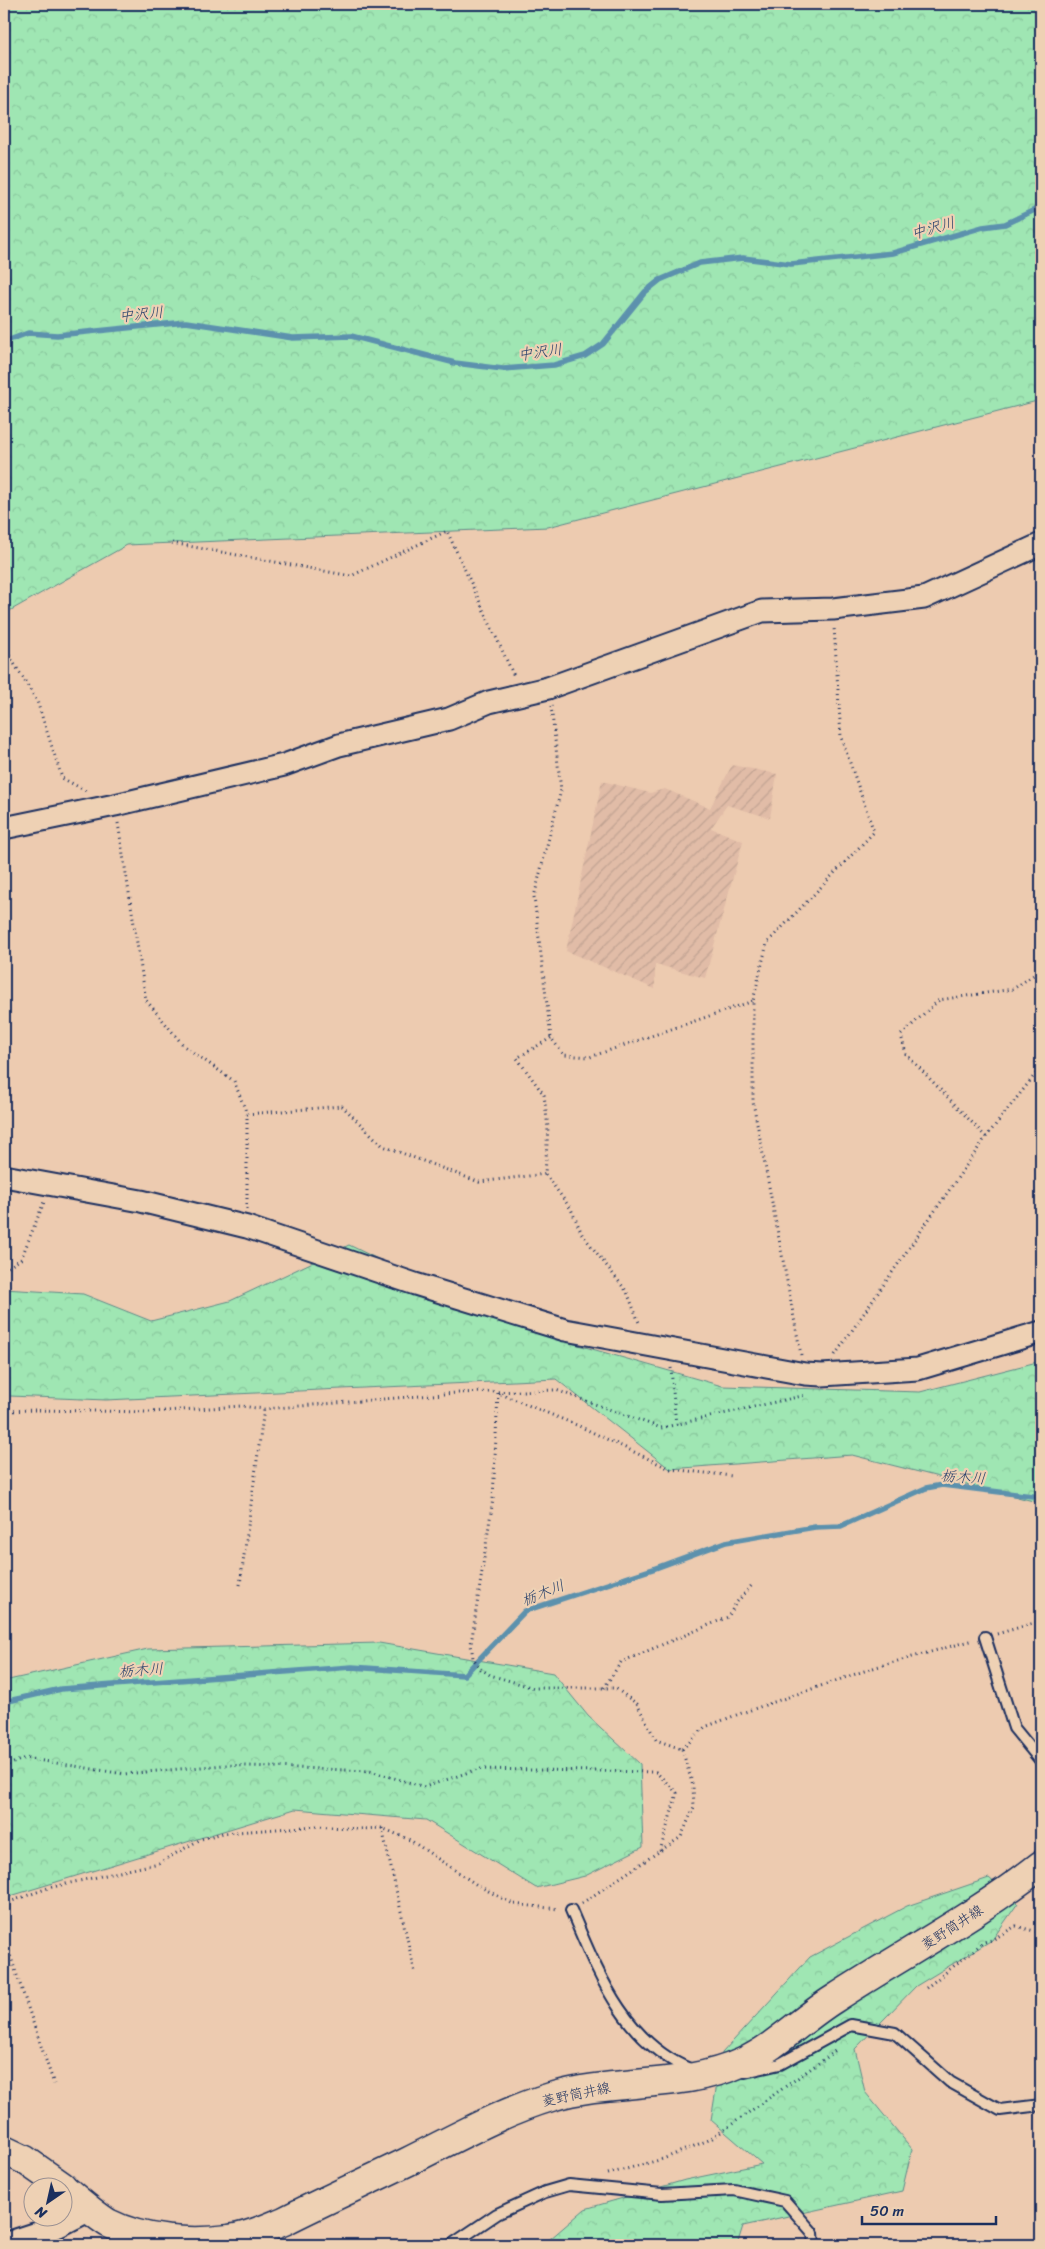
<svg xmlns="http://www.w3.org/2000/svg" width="1045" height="2249" font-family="Sriracha,'Klee One',sans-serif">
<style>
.industrial{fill:url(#industrial-furrows)}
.forest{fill:url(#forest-crowns);stroke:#5d8a88}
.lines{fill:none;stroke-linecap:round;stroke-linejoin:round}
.stream{stroke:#5b91ad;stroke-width:5.5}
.lane-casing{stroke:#1b2f5e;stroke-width:14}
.street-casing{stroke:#1b2f5e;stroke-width:25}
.secondary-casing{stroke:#1b2f5e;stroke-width:31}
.path{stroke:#1b2f5e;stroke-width:3;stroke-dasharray:1 4;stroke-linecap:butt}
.lane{stroke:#eed1b4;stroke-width:10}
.street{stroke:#eed1b4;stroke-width:21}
.secondary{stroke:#eed1b4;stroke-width:28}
.labels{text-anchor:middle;stroke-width:4.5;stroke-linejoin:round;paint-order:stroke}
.street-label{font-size:14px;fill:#1b2f5e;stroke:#eed1b4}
.water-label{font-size:15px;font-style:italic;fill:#263f6b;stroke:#eed1b4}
</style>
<defs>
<pattern id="industrial-furrows" width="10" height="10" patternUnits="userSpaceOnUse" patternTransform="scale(1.25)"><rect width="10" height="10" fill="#e1bca7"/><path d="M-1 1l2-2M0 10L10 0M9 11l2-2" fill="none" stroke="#c0a292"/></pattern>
<pattern id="forest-crowns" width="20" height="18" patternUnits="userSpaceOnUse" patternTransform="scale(1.25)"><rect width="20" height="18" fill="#9fe6b3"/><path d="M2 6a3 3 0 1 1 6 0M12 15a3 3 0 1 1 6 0" fill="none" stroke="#88c69c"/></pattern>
</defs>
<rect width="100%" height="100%" fill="#edcbb0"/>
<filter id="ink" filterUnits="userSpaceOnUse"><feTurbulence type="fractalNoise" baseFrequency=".02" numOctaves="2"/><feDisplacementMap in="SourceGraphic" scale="10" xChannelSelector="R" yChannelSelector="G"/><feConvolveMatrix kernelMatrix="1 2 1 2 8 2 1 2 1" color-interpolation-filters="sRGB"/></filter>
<g filter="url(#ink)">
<!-- industrial -->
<polygon class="industrial" points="732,765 777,774 770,818 727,805 711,828 743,841 705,978 655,964 655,989 566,951 602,781 650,793 665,789 710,808"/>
<!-- forest -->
<g class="forest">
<polygon points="4,4 1041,4 1041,400 548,527 127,545 4,614"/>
<polygon points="349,1245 522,1329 722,1386 920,1392 1041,1361 1041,1503 852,1455 670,1469 556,1379 106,1400 10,1396 4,1398 4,1289 83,1294 151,1321 230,1301"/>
<polygon points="379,1643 553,1673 588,1716 640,1764 643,1847 585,1876 536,1888 426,1820 295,1809 4,1898 4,1681 148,1649"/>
<polygon points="989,1878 1018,1903 992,1940 916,1986 855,2049 865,2092 912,2149 902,2191 743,2226 737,2245 543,2245 585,2209 685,2180 762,2164 711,2120 722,2053 810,1957 907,1906"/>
</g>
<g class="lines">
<!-- stream -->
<g class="stream">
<polyline points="4,342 28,333 57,335 186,322 293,338 351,336 455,363 503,369 554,365 585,356 603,344 645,292 660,280 700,263 743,258 791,264 893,253 983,227 1005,224 1041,207"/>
<polyline points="4,1702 61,1689 352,1667 464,1675 525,1611 653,1569 726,1542 815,1527 841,1526 926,1488 942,1485 1041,1497"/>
</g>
<!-- lane casing -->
<g class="lane-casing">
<g id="lane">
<polyline points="985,1637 1014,1728 1041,1761"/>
<path d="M571,1910C598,1973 624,2043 692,2070"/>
<polyline points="745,2072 780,2064 851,2025 895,2033 950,2082 1000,2110 1041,2105"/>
<polyline points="451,2245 497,2214 545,2192 569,2185 662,2194 734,2190 785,2201 813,2233 814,2245"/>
</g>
</g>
<!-- street casing -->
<g class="street-casing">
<g id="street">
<polyline points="4,828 115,805 284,765 339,745 449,719 489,702 548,688 762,611 833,609 924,598 1041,544"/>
<polyline points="4,1176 141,1201 247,1227 415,1284 565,1330 805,1374 822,1375 918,1369 1041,1332"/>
<polyline points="4,2244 59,2226 90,2210"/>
</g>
</g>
<!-- secondary casing -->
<g class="secondary-casing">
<g id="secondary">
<polyline points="4,2150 25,2160 62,2186"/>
<path d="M62,2187C77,2199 92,2213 108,2223C143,2241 191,2244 229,2239C248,2237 267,2228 284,2221C325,2200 366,2182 407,2162C454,2139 501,2112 551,2097C614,2078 682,2090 743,2062C777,2046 802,2019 834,1999C903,1954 976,1916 1041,1865"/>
</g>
</g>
<!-- path -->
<g class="path">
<polyline points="172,543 351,576 447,531 514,676"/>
<polyline points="4,647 37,701 62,778 88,792"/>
<polyline points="551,706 561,790 534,897 551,1038 564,1055 590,1057 753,1001"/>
<polyline points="118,823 146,1000 184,1046 234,1081 247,1114"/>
<polyline points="551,1038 517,1058 544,1095 548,1128 545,1174 571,1209 582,1234 627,1292 640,1325"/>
<polyline points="986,1137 906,1054 901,1035 939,1000 1013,989 1041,970"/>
<polyline points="247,1209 247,1114 342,1106 383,1146 479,1182 545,1174"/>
<polyline points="4,1270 21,1259 44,1202"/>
<polyline points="801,1355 753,1102 753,1001 767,943 874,832 841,737 834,627"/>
<polyline points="835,1355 986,1137 1041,1067"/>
<polyline points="671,1368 676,1425"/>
<polyline points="498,1393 493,1499 471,1644 473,1658 481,1669 490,1675 534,1688 615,1688 637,1704 656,1740 682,1749"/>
<polyline points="501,1394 579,1426 670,1469 732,1476"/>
<polyline points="4,1411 36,1410 150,1412 241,1406 264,1409 456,1393 556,1390 661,1428 806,1395"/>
<polyline points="240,1585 264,1409"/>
<polyline points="997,1634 1041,1621"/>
<polyline points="604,1688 621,1662 728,1617 736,1603 753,1584"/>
<polyline points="682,1749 705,1727 739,1714 876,1667 974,1640"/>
<polyline points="4,1767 25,1758 124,1774 224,1765 370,1771 425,1787 478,1769 656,1772 677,1793 660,1851"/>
<polyline points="382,1828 415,1973"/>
<polyline points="582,1903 681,1837 694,1807 693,1786 682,1749"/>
<polyline points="4,1904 48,1888 159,1863 201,1839 223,1833 317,1826 358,1829 382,1828 410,1840 477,1885 513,1904 558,1909"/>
<polyline points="4,1937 54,2084"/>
<polyline points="926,1988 984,1942 992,1940 1016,1926 1041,1933"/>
<polyline points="608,2174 663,2159 711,2139 833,2053 836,2049"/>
</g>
<!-- lane -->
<use href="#lane" class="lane"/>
<!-- street -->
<use href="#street" class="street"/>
<!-- secondary -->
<use href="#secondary" class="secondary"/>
</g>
</g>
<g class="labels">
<!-- street labels -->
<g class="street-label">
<text transform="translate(952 1927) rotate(-33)" y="5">菱野筒井線</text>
<text transform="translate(576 2094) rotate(-12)" y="5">菱野筒井線</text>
</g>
<!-- water labels -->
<g class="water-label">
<text transform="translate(933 228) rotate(-16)" y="5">中沢川</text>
<text transform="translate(141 314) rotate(-6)" y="5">中沢川</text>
<text transform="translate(540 352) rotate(-8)" y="5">中沢川</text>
<text transform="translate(963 1477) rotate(4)" y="5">栃木川</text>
<text transform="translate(543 1593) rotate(-22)" y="5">栃木川</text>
<text transform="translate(141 1670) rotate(-4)" y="5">栃木川</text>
</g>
</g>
<!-- margin -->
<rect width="1045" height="2249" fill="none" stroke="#eed1b4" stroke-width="20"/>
<rect x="10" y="10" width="1025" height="2229" fill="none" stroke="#1b2f5e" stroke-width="2" filter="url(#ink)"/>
<!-- north arrow -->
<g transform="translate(48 2202) rotate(214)"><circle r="24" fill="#eed1b4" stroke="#9a9092"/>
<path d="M0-4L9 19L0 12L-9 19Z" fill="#1b2f5e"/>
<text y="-8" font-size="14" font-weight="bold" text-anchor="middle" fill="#1b2f5e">N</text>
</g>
<!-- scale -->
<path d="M862 2216v8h134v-8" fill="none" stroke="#1b2f5e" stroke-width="2.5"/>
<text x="870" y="2216" font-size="15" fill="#1b2f5e" stroke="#eed1b4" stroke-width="4" paint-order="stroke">50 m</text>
</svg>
